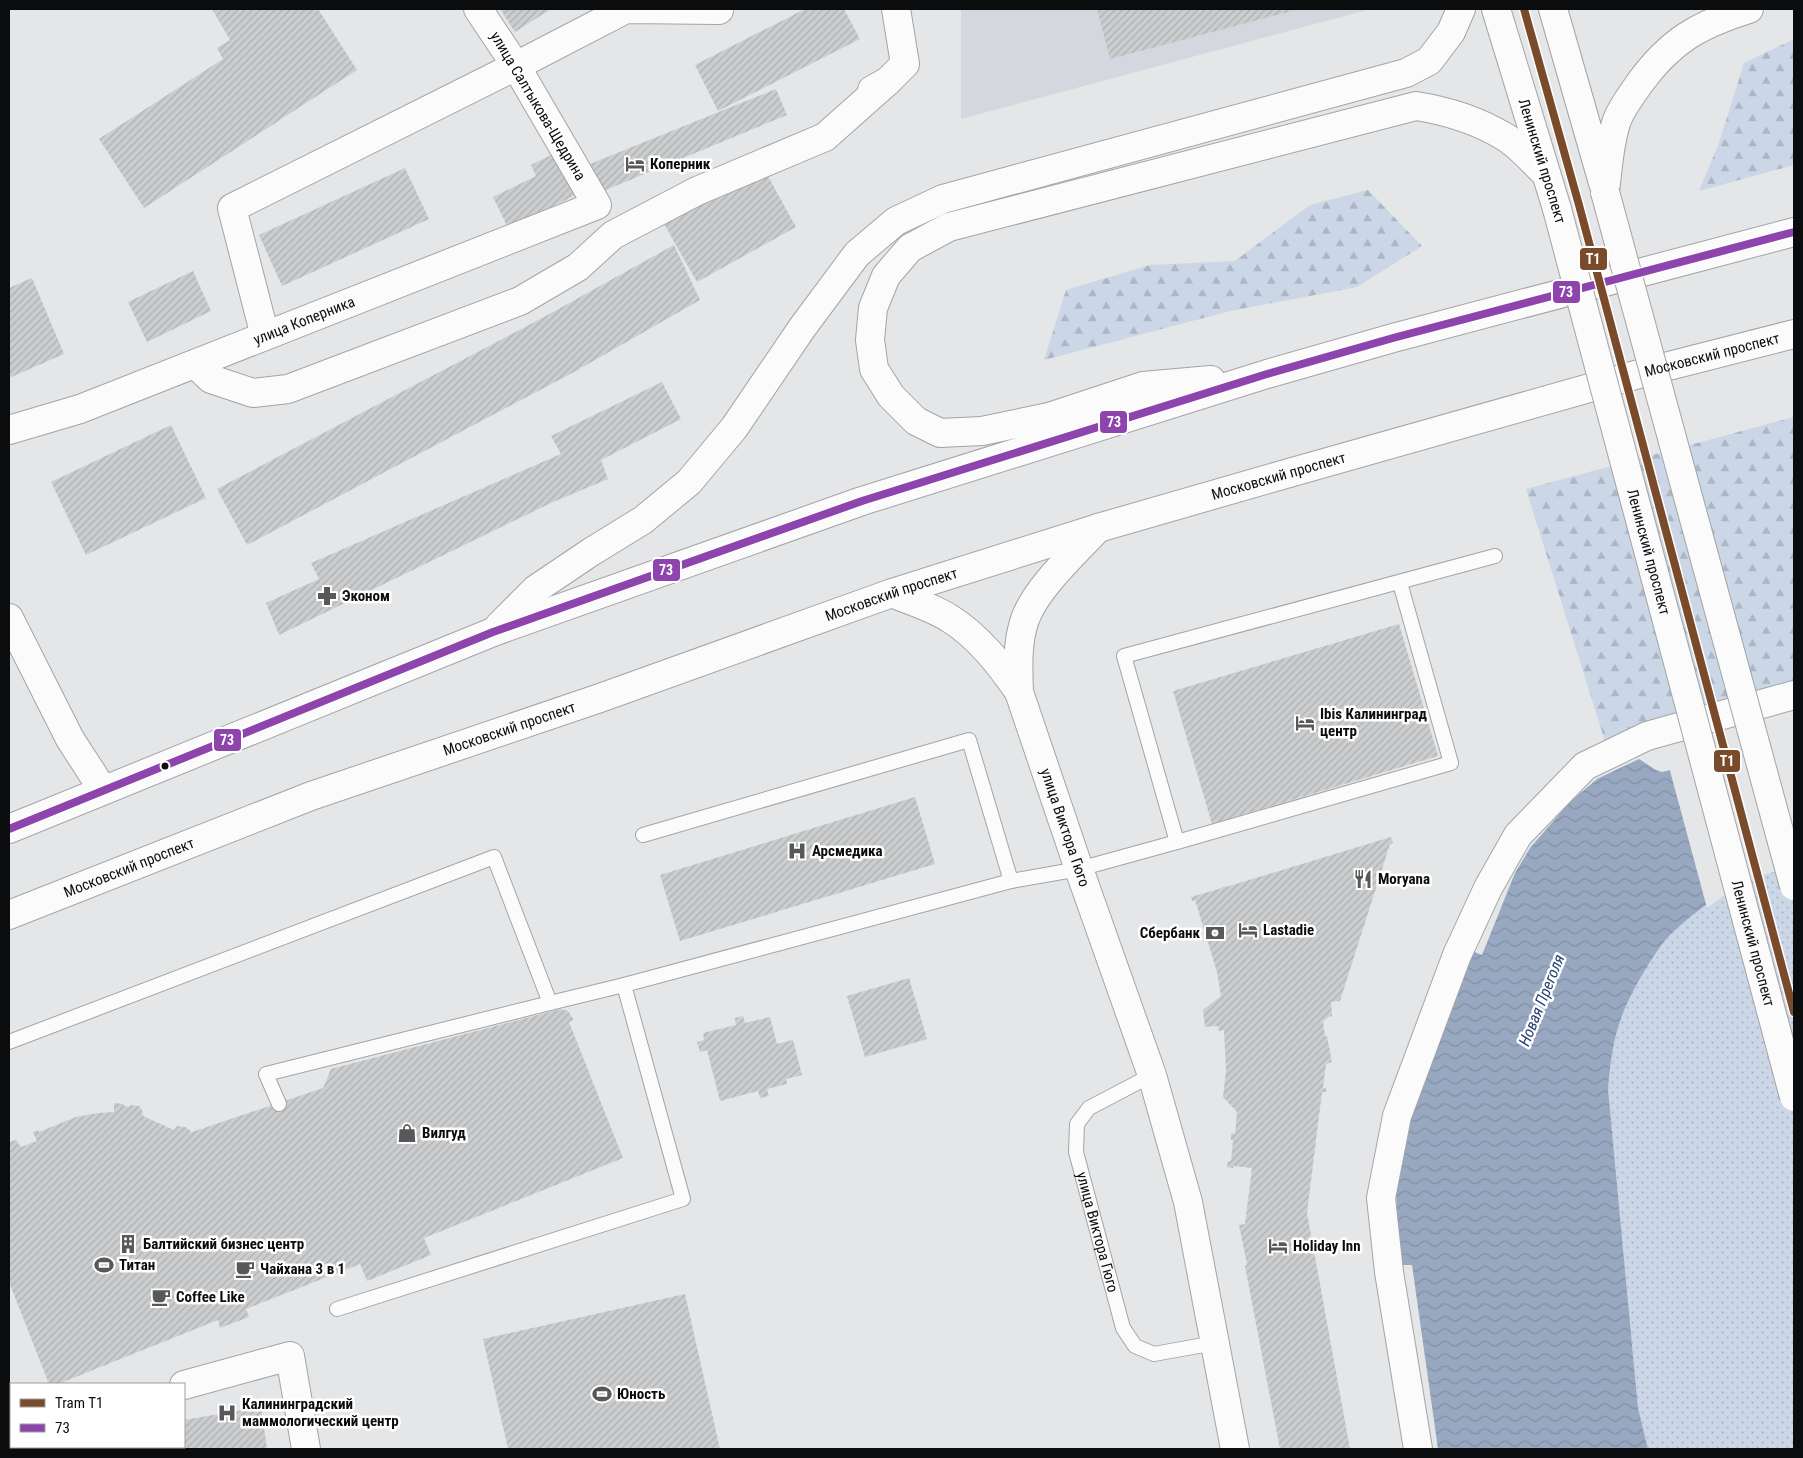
<svg xmlns="http://www.w3.org/2000/svg" width="1803" height="1458" font-family="'Roboto Condensed',sans-serif">
<style>
.built{fill:#d4d8de}
.forest{fill:url(#forest-firs)}
.park{fill:url(#park-dots)}
.water{fill:url(#water-waves)}
.pier{fill:#e4e6e8}
.building{fill:url(#building-hatch)}
.lines{fill:none;stroke-linecap:round;stroke-linejoin:round}
.lane-casing{stroke:#a3a4a5;stroke-width:16}
.street-casing{stroke:#a3a4a5;stroke-width:30}
.secondary-casing{stroke:#a3a4a5;stroke-width:30}
.primary-casing{stroke:#a3a4a5;stroke-width:30}
.lane{stroke:#fbfbfc;stroke-width:14}
.street{stroke:#fbfbfc;stroke-width:28}
.secondary{stroke:#fbfbfc;stroke-width:28}
.primary{stroke:#fbfbfc;stroke-width:28}
.primary-bridge-casing{stroke:#a3a4a5;stroke-width:30;stroke-linecap:butt}
.primary-bridge{stroke:#fbfbfc;stroke-width:28}
.bus-1-casing{stroke:#fff;stroke-width:11}
.bus-1{stroke:#8e44ad;stroke-width:8}
.tram-1-casing{stroke:#fff;stroke-width:11}
.tram-1{stroke:#7a4b2a;stroke-width:8}
.bus-dot{fill:#0b0c0d;stroke:#fff;stroke-width:2}
.labels{text-anchor:middle;stroke-width:5;stroke-linejoin:round;paint-order:stroke}
.street-label{font-size:15px;fill:#0b0c0d;stroke:#fff}
.poi-label{font-size:15px;font-weight:bold;fill:#0b0c0d;stroke:#fff;text-anchor:start}
.water-label{font-size:16px;font-style:italic;fill:#284272;stroke:#fff}
.line-badge{stroke:#fff;stroke-width:2}
.badge-label{font-size:14px;text-anchor:middle;font-weight:bold;fill:#fff}
</style>
<defs>
<pattern id="forest-firs" width="22" height="20" patternUnits="userSpaceOnUse" patternTransform="scale(1.25)"><rect width="22" height="20" fill="#cbd6e7"/><path d="M5 1l3.5 6h-7zM16 11l3.5 6h-7z" fill="#adb6c5"/></pattern>
<pattern id="park-dots" width="8" height="8" patternUnits="userSpaceOnUse" patternTransform="scale(1.25)"><rect width="8" height="8" fill="#cbd6e7"/><path d="M2 2h.1M6 6h.1" fill="none" stroke="#adb6c5" stroke-width="1.8" stroke-linecap="round"/></pattern>
<pattern id="water-waves" width="16" height="10" patternUnits="userSpaceOnUse" patternTransform="scale(1.25)"><rect width="16" height="10" fill="#99a8c1"/><path d="M0 5q4-4 8 0t8 0" fill="none" stroke="#828fa5"/></pattern>
<pattern id="building-hatch" width="6" height="6" patternUnits="userSpaceOnUse" patternTransform="scale(1.25)"><rect width="6" height="6" fill="#cccdce"/><path d="M-1 1l2-2M0 6l6-6M5 7l2-2" fill="none" stroke="#aeafb0"/></pattern>
</defs>
<rect width="100%" height="100%" fill="#e4e6e8"/>
<!-- built -->
<polygon class="built" points="961,9 1371,9 961,119"/>
<!-- forest -->
<g class="forest">
<polygon points="1794,39 1794,165 1699,191 1719,143 1744,63"/>
<polygon points="1368,190 1422,246 1357,287 1230,311 1044,360 1066,290 1150,265 1235,261 1310,205"/>
<polygon points="1794,417 1794,686 1608,751 1526,489"/>
</g>
<!-- park -->
<path class="park" d="M1794,863V1449H1648L1638,1408L1608,1089C1609,1069 1611,1051 1615,1032C1623,1003 1651,953 1672,932C1696,910 1727,887 1757,874C1769,869 1782,867 1794,863Z"/>
<!-- water -->
<path class="water" d="M1794,740L1758,874C1728,890 1698,908 1673,932C1662,942 1653,957 1645,970C1619,1013 1612,1038 1608,1089L1638,1408L1648,1449H1438L1412,1265H1401L1396,1194L1412,1112L1472,951L1482,955L1515,873L1530,848L1569,803L1597,779L1639,759L1656,770L1662,772Z"/>
<!-- pier -->
<polygon class="pier" points="1794,737 1794,866 1759,876 1725,895 1707,908 1669,767"/>
<!-- building -->
<g class="building">
<polygon points="212,9 318,9 357,70 144,208 99,139 223,59 217,48 230,40"/>
<polygon points="500,9 551,9 515,32"/>
<polygon points="805,9 844,9 860,39 718,111 695,65"/>
<polygon points="1097,9 1299,9 1110,59"/>
<polygon points="776,89 787,115 596,194 585,166"/>
<polygon points="557,152 578,194 508,228 493,197 536,176 531,165"/>
<polygon points="405,168 429,219 282,286 259,235"/>
<polygon points="764,169 796,227 697,282 664,224"/>
<polygon points="674,245 700,300 574,372 247,545 217,489 544,317"/>
<polygon points="193,271 211,311 147,342 128,302"/>
<polygon points="32,278 64,354 9,378 9,288"/>
<polygon points="662,382 681,419 601,460 608,479 553,502 279,635 266,603 319,579 311,563 561,454 551,436"/>
<polygon points="171,425 206,498 86,555 51,482"/>
<polygon points="1399,624 1438,756 1212,824 1173,691"/>
<polygon points="915,797 935,864 680,941 660,875"/>
<polygon points="1391,837 1393,843 1390,844 1340,1001 1331,1002 1332,1016 1328,1017 1323,1022 1325,1037 1327,1036 1332,1062 1326,1064 1323,1088 1326,1088 1326,1092 1322,1092 1307,1213 1350,1449 1280,1449 1245,1266 1247,1264 1239,1225 1245,1224 1252,1168 1233,1166 1233,1168 1227,1167 1228,1161 1231,1161 1233,1140 1231,1140 1231,1133 1235,1134 1237,1112 1223,1097 1226,1070 1224,1030 1219,1031 1218,1026 1205,1027 1203,1010 1221,996 1217,972 1195,900 1192,901 1191,897 1222,888 1222,887 1225,886 1226,887"/>
<polygon points="909,978 927,1039 865,1057 847,996"/>
<polygon points="561,1009 568,1011 574,1020 569,1022 623,1158 424,1238 431,1255 367,1281 360,1264 246,1309 249,1317 220,1328 218,1320 58,1384 49,1384 9,1282 9,1142 16,1140 21,1147 37,1141 33,1132 38,1130 39,1132 76,1117 98,1113 114,1112 114,1103 124,1104 124,1106 130,1107 130,1105 139,1106 142,1110 143,1116 174,1130 177,1126 185,1127 191,1131 189,1133 323,1088 331,1069"/>
<polygon points="743,1016 745,1023 770,1017 777,1044 793,1040 802,1075 786,1079 787,1084 767,1089 769,1096 760,1098 758,1091 720,1101 707,1050 700,1052 697,1042 704,1040 703,1033 736,1025 735,1018"/>
<polygon points="685,1294 720,1449 508,1449 483,1339"/>
<polygon points="261,1407 267,1449 148,1449 148,1447 184,1447 184,1420"/>
</g>
<g class="lines">
<!-- lane casing -->
<g class="lane-casing">
<g id="lane">
<polyline points="643,835 969,740 1011,881"/>
<polyline points="1177,842 1451,763 1400,583"/>
<polyline points="9,1042 494,857 550,1003 624,985"/>
<path id="s1" d="M1152,1075L1089,1108L1077,1124L1076,1152L1123,1328L1135,1346L1154,1354L1215,1343"/>
<polyline points="279,1104 266,1074 550,1003"/>
<polyline points="337,1309 683,1199 624,985 1011,881 1079,869 1177,842 1124,656 1495,556"/>
</g>
</g>
<!-- street casing -->
<g class="street-casing">
<g id="street">
<polyline points="872,90 888,81 905,64 896,9"/>
<polyline points="265,336 232,208 516,66 626,9 719,10"/>
<polyline points="195,364 211,379 253,393 288,389 520,301 578,267 613,235 697,191 825,137 888,81"/>
<path id="s2" d="M9,430L80,409L597,205L516,66L478,9"/>
<polyline points="9,618 70,739 103,790"/>
<polyline points="184,1385 290,1356 306,1449"/>
<polyline points="9,1430 11,1430"/>
<polyline points="92,1447 92,1449"/>
<polyline points="1418,1449 1389,1272 1381,1198 1397,1116 1457,955 1488,888 1518,835 1585,766 1647,736 1794,695"/>
</g>
</g>
<!-- secondary casing -->
<g class="secondary-casing">
<g id="secondary">
<path id="s3" d="M892,593C910,601 932,607 949,618C978,636 1000,664 1019,692L1079,869L1152,1075L1188,1202L1235,1449"/>
<path d="M1019,692C1018,667 1017,642 1025,619C1037,587 1075,553 1098,528"/>
</g>
</g>
<!-- primary casing -->
<g class="primary-casing">
<g id="primary">
<polyline points="1496,9 1557,209"/>
<polyline points="1553,9 1603,183"/>
<path d="M1605,192C1608,168 1609,143 1617,120C1622,107 1631,96 1639,84C1670,41 1698,25 1749,9"/>
<path d="M1211,380L1143,386L1049,417L982,431L940,433L916,421L891,396L874,369L870,340L873,308L886,276L910,248L949,227L1416,106C1448,111 1477,120 1505,137C1520,146 1533,162 1546,174"/>
<polyline points="499,626 536,589 591,552 643,520 689,482 734,428 802,328 857,254 896,221 943,199 1406,73 1429,61 1451,32 1461,9"/>
<polyline points="9,829 493,632 862,501 1267,374 1393,338 1794,232"/>
<path id="s4" d="M9,915L311,796L600,698L892,593L1098,528L1282,475L1653,370L1794,334"/>
</g>
</g>
<!-- lane -->
<use href="#lane" class="lane"/>
<!-- street -->
<use href="#street" class="street"/>
<!-- secondary -->
<use href="#secondary" class="secondary"/>
<!-- primary -->
<use href="#primary" class="primary"/>
<!-- primary-bridge casing -->
<g class="primary-bridge-casing">
<g id="primary-bridge">
<polyline points="1605,192 1794,886"/>
<path id="s5" d="M1557,209L1794,1097"/>
</g>
</g>
<!-- primary-bridge -->
<use href="#primary-bridge" class="primary-bridge"/>
<!-- bus-1 casing -->
<g class="bus-1-casing">
<polyline id="bus-1" points="9,829 493,632 862,501 1267,374 1393,338 1794,232"/>
</g>
<!-- bus-1 -->
<use href="#bus-1" class="bus-1"/>
<!-- tram-1 casing -->
<g class="tram-1-casing">
<polyline id="tram-1" points="1524,9 1579,205 1794,1012"/>
</g>
<!-- tram-1 -->
<use href="#tram-1" class="tram-1"/>
</g>
<!-- icons -->
<defs>
<g id="hotel-bare" transform="scale(1.5)"><path d="M-6-4.5h1.5V1H6V5H4.5V3h-9V5H-6ZM-4 0a1.8 1.8 0 1 1 3.6 0ZM.5 0V-2.5h3Q6-2.5 6 0Z" fill="#57585a" stroke="#fff" stroke-width="2.5" paint-order="stroke"/></g>
<g id="pharmacy-bare" transform="scale(1.5)"><path d="M-2-6h4v4h4v4h-4v4h-4v-4h-4v-4h4Z" fill="#57585a" stroke="#fff" stroke-width="2.5" paint-order="stroke"/></g>
<g id="hospital-bare" transform="scale(1.5)"><path d="M-5-5h3v3.5h4V-5h3V5h-3V1.5h-4V5h-3Z" fill="#57585a" stroke="#fff" stroke-width="2.5" paint-order="stroke"/></g>
<g id="restaurant-bare" transform="scale(1.5)"><path d="M-5-6h1v4h1v-4h1v4h1v-4h1v5L-1.5 .5V6h-2V.5L-5-1ZM5-6V6H3V1.5H1.5Q1.5-4 5-6Z" fill="#57585a" stroke="#fff" stroke-width="2.5" paint-order="stroke"/></g>
<g id="bank-bare" transform="scale(1.5)"><path d="M-6-4H6V4H-6ZM0-2.3a2.3 2.3 0 1 0 0 4.6a2.3 2.3 0 1 0 0-4.6Z" fill="#57585a" stroke="#fff" stroke-width="2.5" paint-order="stroke"/></g>
<g id="shop-bare" transform="scale(1.5)"><path d="M-5-2.5h2.3a2.7 3.5 0 0 1 5.4 0H5L5.5 6h-11ZM-1.5-2.5h3a1.5 2.3 0 0 0-3 0Z" fill="#57585a" stroke="#fff" stroke-width="2.5" paint-order="stroke"/></g>
<g id="building-bare" transform="scale(1.5)"><path d="M-4-6H4V6H1V3H-1V6H-4ZM-2.5-4.3h1.7v1.8h-1.7ZM.8-4.3h1.7v1.8H.8ZM-2.5-1h1.7V.8h-1.7ZM.8-1h1.7V.8H.8Z" fill="#57585a" stroke="#fff" stroke-width="2.5" paint-order="stroke"/></g>
<g id="stadium-bare" transform="scale(1.5)"><path d="M0-5a6.5 5 0 1 0 0 10a6.5 5 0 1 0 0-10ZM-3.5-1.8h7v3.6h-7Z" fill="#57585a" stroke="#fff" stroke-width="2.5" paint-order="stroke"/></g>
<g id="cafe-bare" transform="scale(1.5)"><path d="M-5.5-4.5H6V0H3Q3 3.5 0 3.5H-2.5Q-5.5 3.5-5.5 0ZM3-3.2v2h1.7v-2ZM-6 4.5H4V6H-6Z" fill="#57585a" stroke="#fff" stroke-width="2.5" paint-order="stroke"/></g>
</defs>
<g fill-rule="evenodd">
<use href="#hotel-bare" x="635" y="164"/>
<use href="#pharmacy-bare" x="327" y="596"/>
<use href="#hotel-bare" x="1305" y="723"/>
<use href="#hospital-bare" x="797" y="851"/>
<use href="#restaurant-bare" x="1363" y="879"/>
<use href="#hotel-bare" x="1248" y="930"/>
<use href="#bank-bare" x="1215" y="933"/>
<use href="#shop-bare" x="407" y="1133"/>
<use href="#building-bare" x="128" y="1244"/>
<use href="#hotel-bare" x="1278" y="1246"/>
<use href="#stadium-bare" x="104" y="1265"/>
<use href="#cafe-bare" x="245" y="1269"/>
<use href="#cafe-bare" x="161" y="1297"/>
<use href="#stadium-bare" x="602" y="1394"/>
<use href="#hospital-bare" x="227" y="1413"/>
</g>
<!-- markers -->
<circle class="bus-dot" cx="165" cy="766" r="4.5"/>
<g class="labels">
<!-- street labels -->
<g class="street-label">
<text transform="translate(538 106) rotate(59)" y="5">улица Салтыкова-Щедрина</text>
<text transform="translate(1542 161) rotate(73)" y="5">Ленинский проспект</text>
<text dy="5" stroke="none"><textPath href="#s2" startOffset="315">улица Коперника</textPath></text>
<text dy="5" stroke="none"><textPath href="#s4" startOffset="1794">Московский проспект</textPath></text>
<text dy="5" stroke="none"><textPath href="#s4" startOffset="1344">Московский проспект</textPath></text>
<text dy="5" stroke="none"><textPath href="#s5" startOffset="355">Ленинский проспект</textPath></text>
<text dy="5" stroke="none"><textPath href="#s4" startOffset="939">Московский проспект</textPath></text>
<text dy="5" stroke="none"><textPath href="#s4" startOffset="534">Московский проспект</textPath></text>
<text dy="5" stroke="none"><textPath href="#s3" startOffset="308">улица Виктора Гюго</textPath></text>
<text dy="5" stroke="none"><textPath href="#s4" startOffset="129">Московский проспект</textPath></text>
<text dy="5" stroke="none"><textPath href="#s5" startOffset="760">Ленинский проспект</textPath></text>
<text dy="5" stroke="none"><textPath href="#s1" startOffset="202">улица Виктора Гюго</textPath></text>
</g>
<!-- poi labels -->
<g class="poi-label">
<text x="650" y="169">Коперник</text>
<text x="342" y="601">Эконом</text>
<text x="1320" y="719">Ibis Калининград<tspan x="1320" dy="17">центр</tspan></text>
<text x="812" y="856">Арсмедика</text>
<text x="1378" y="884">Moryana</text>
<text x="1263" y="935">Lastadie</text>
<text x="1200" y="938" text-anchor="end">Сбербанк</text>
<text x="422" y="1138">Вилгуд</text>
<text x="143" y="1249">Балтийский бизнес центр</text>
<text x="1293" y="1251">Holiday Inn</text>
<text x="119" y="1270">Титан</text>
<text x="260" y="1274">Чайхана 3 в 1</text>
<text x="176" y="1302">Coffee Like</text>
<text x="617" y="1399">Юность</text>
<text x="242" y="1409">Калининградский<tspan x="242" dy="17">маммологический центр</tspan></text>
</g>
<!-- water labels -->
<g class="water-label">
<text transform="translate(1541 1000) rotate(-68)" y="6">Новая Преголя</text>
</g>
</g>
<g class="line-badge">
<rect x="1579" y="247" width="29" height="24" rx="5" fill="#7a4b2a"/>
<rect x="1552" y="280" width="29" height="24" rx="5" fill="#8e44ad"/>
<rect x="1099" y="410" width="29" height="24" rx="5" fill="#8e44ad"/>
<rect x="652" y="558" width="29" height="24" rx="5" fill="#8e44ad"/>
<rect x="213" y="728" width="29" height="24" rx="5" fill="#8e44ad"/>
<rect x="1713" y="749" width="28" height="24" rx="5" fill="#7a4b2a"/>
</g>
<g class="badge-label">
<text x="1593" y="264">T1</text>
<text x="1566" y="297">73</text>
<text x="1114" y="427">73</text>
<text x="666" y="575">73</text>
<text x="227" y="745">73</text>
<text x="1727" y="766">T1</text>
</g>
<!-- border -->
<rect width="1803" height="1458" fill="none" stroke="#0b0c0d" stroke-width="20"/>
<!-- legend -->
<rect x="10" y="1383" width="175" height="65" fill="#ffffff" stroke="#9d9e9e"/>
<rect x="20" y="1399" width="25" height="8" fill="#7a4b2a" stroke="#9d9e9e"/>
<text x="55" y="1408" font-size="15" fill="#0b0c0d">Tram T1</text>
<rect x="20" y="1424" width="25" height="8" fill="#8e44ad" stroke="#9d9e9e"/>
<text x="55" y="1433" font-size="15" fill="#0b0c0d">73</text>
</svg>
